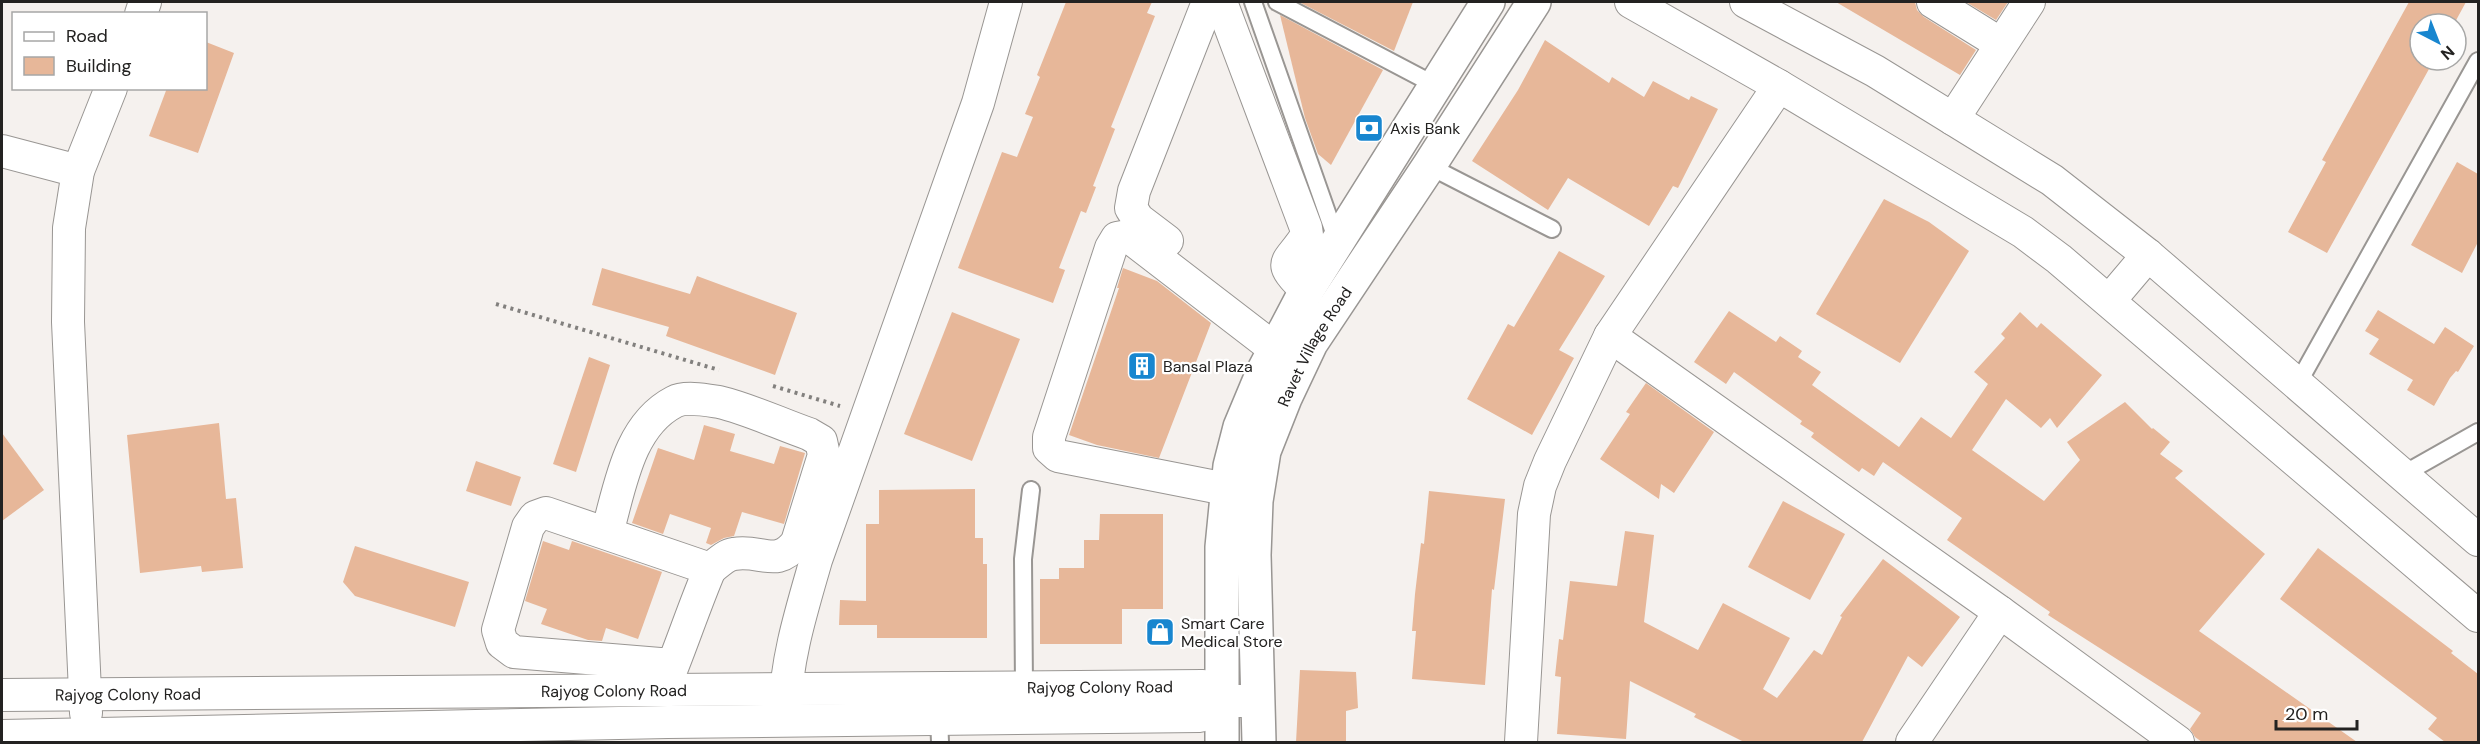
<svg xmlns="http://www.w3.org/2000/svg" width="2480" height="744" font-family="'DM Sans',sans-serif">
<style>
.building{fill:#e7b799}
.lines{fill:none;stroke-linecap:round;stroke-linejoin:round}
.lane-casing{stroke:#999693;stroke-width:20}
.street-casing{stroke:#999693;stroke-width:34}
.primary-casing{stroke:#999693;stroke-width:36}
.path{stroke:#82807e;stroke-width:4;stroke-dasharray:3 4.5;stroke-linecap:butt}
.lane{stroke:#fff;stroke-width:16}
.street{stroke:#fff;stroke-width:32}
.primary{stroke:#fff;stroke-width:33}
.labels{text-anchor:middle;stroke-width:4.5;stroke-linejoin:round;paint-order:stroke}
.poi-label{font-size:16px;fill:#232221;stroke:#fff;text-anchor:start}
.street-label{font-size:16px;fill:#232221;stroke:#fff}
</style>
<rect width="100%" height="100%" fill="#f5f1ee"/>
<!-- building -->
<g class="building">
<polygon points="1066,2 1152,2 1147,13 1155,16 1111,127 1115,129 1093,186 1096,187 1086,213 1081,211 1059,268 1065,270 1053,303 958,268 1002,152 1017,157 1033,117 1025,114 1040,77 1037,75"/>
<polygon points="1299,2 1413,2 1394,51"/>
<polygon points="1836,2 1915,2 1917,10 1924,17 1976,50 1960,75"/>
<polygon points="1966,2 2008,2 1996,20"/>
<polygon points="2409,2 2466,2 2454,24 2420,24 2420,60 2434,60 2327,253 2288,232 2326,162 2322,160"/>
<polygon points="1280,15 1383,70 1331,165 1318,154 1305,118"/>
<polygon points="1545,40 1609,83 1612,77 1644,97 1653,81 1689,100 1691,96 1718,109 1678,188 1673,186 1649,226 1568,178 1548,210 1472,161 1518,90"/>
<polygon points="206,42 234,53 198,153 149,136 167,88 206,88"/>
<polygon points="2457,162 2478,174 2478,242 2462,273 2411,245"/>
<polygon points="1884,199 1929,222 1969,251 1900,363 1816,314"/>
<polygon points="1559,251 1605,276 1559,350 1574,358 1532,435 1467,399 1508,324 1514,327"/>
<polygon points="602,268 690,294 697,276 797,313 775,375 666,336 669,327 592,305"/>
<polygon points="1123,268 1157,281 1211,323 1159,458 1097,445 1069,435 1119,288 1117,288"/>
<polygon points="2378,310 2434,344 2445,327 2474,346 2458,372 2456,371 2450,378 2434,406 2407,390 2413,380 2369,354 2379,339 2365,331"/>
<polygon points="1729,311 1776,342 1780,336 1802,351 1798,357 1821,372 1812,385 1899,447 1921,417 1951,438 1988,384 1974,372 2005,338 2001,334 2020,312 2037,328 2041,323 2102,375 2057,428 2050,418 2041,428 2006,399 1972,450 2044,501 2080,460 2067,442 2125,402 2152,429 2153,428 2170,442 2160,454 2183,471 2175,478 2265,554 2199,631 2357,742 2202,742 2195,737 2190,729 2201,713 2048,615 2050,612 1947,540 1962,518 1883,462 1874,476 1862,468 1859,472 1811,437 1814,433 1800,424 1802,421 1734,372 1726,384 1694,362"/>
<polygon points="952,312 1020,339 972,461 904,434"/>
<polygon points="589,357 610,365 576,472 553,464"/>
<polygon points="1646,383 1714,432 1674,493 1661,484 1659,499 1600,459 1630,414 1626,412"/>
<polygon points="219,423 226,499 236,498 243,568 202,572 201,566 140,573 127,435"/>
<polygon points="704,425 735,434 730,451 774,464 780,446 805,453 784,524 742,512 734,536 724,538 711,545 706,543 711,528 670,514 663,534 632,523 658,448 694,460"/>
<polygon points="2,433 44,490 2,521"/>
<polygon points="476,461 521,477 511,506 466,491"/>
<polygon points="975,489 975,538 983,538 983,564 987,564 987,638 877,638 877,625 839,625 840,600 866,601 866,524 879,524 879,490"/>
<polygon points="1429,491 1505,499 1494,590 1492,589 1485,685 1412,679 1416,631 1412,631 1415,594 1421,543 1424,544"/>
<polygon points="1783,501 1845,534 1810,600 1748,567"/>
<polygon points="1100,514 1163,514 1163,609 1122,609 1122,644 1040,644 1040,579 1059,579 1059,568 1084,568 1084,540 1099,540"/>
<polygon points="1625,531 1654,535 1644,622 1698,650 1723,603 1790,638 1763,689 1777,698 1814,650 1822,655 1842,617 1840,616 1883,559 1960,617 1922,667 1908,656 1862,742 1744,742 1694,717 1696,714 1630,681 1626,739 1557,734 1561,677 1555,676 1559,639 1563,640 1570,581 1617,586"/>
<polygon points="543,541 569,550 572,541 662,572 638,639 606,628 602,641 588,640 541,624 547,609 525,601"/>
<polygon points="355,546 469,582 455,627 355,596 343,582"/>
<polygon points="2318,548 2453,651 2451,653 2478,674 2478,742 2445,742 2428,729 2437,718 2280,599"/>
<polygon points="1300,670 1356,672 1358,708 1346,711 1346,742 1296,742"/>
</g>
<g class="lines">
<!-- lane casing -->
<g class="lane-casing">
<g id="lane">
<polyline points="1253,2 1337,241"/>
<polyline points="1277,2 1435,85"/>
<polyline points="1429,166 1552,229"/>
<polyline points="2297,385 2478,61"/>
<polyline points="2402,475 2478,432"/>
<polyline points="1024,688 1023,559 1031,490"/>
<polyline points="939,718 940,742"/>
</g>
</g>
<!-- street casing -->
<g class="street-casing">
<g id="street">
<path d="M1221,2L1306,228L1307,235C1287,267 1275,259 1307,291"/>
<polyline points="1631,2 1779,86 2023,232 2059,259 2478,616"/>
<polyline points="1746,2 1875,71 2052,180 2148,255 2478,540"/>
<polyline points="1933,2 2001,44"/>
<polyline points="141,14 145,2"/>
<polyline points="1953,119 2029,2"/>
<polyline points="2,151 78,171"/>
<polyline points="1167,241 1138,219 1131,208 1134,191 1208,2"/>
<polyline points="2109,301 2148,255"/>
<polyline points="1610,336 2000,612 2178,742"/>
<polyline points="1226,489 1058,456 1049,448 1049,437 1111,248 1117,238 1128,236 1275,349"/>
<path d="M607,533C620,488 628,426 674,402C685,396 706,400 719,402C749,409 780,424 809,434L821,441L824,455L797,542C777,569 761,549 734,554C725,555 717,564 710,569"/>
<path d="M663,690C680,650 693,609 710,569L546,513L535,517L528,527L498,630L502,643L514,652L672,665"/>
<path id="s1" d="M2,695L1203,686L1221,701"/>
<path d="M785,710C786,659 802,609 816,560L978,103L1006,2"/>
<polyline points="86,713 68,322 69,228 78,171 111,88"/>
<polyline points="2,736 668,722 1200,716 1221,701 1257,701"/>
<polyline points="1521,742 1534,514 1540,486 1550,461 1610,336 1779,86"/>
<polyline points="1912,742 2000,612"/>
</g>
</g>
<!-- primary casing -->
<g class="primary-casing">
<g id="primary">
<polyline points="1222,742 1222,547 1230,466 1240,427 1263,372 1301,300 1488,2"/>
<path id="s2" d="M1259,742L1254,555L1256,501L1264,451L1285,398L1311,343L1429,166L1534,2"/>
</g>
</g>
<!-- path -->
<g class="path">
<polyline points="496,304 719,370"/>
<polyline points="773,386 840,406"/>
</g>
<!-- lane -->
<use href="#lane" class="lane"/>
<!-- street -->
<use href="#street" class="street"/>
<!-- primary -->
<use href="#primary" class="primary"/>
</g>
<!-- icons -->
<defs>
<g id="bank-square" transform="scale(1.5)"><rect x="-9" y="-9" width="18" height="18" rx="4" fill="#1886cf" stroke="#fff"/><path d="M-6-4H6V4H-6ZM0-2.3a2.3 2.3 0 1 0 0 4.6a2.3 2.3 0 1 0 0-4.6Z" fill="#fff"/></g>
<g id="building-square" transform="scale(1.5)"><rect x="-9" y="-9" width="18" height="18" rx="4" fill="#1886cf" stroke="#fff"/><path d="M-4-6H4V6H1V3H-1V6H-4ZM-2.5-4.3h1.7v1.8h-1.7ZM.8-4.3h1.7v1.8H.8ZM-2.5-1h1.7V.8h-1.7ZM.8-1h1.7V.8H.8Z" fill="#fff"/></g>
<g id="shop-square" transform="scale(1.5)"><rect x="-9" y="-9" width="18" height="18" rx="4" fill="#1886cf" stroke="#fff"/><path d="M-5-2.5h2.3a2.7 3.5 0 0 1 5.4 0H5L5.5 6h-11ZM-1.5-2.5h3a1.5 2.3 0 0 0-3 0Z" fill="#fff"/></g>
</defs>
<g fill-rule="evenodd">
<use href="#bank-square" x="1369" y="128"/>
<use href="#building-square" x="1142" y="366"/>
<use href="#shop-square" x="1160" y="632"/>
</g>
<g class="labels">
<!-- poi labels -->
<g class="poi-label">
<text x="1390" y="134">Axis Bank</text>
<text x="1163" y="372">Bansal Plaza</text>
<text x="1181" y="629">Smart Care<tspan x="1181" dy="18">Medical Store</tspan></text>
</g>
<!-- street labels -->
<g class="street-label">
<text dy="6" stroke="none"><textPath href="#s2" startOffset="408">Ravet Village Road</textPath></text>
<text dy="6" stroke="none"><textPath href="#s1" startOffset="1098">Rajyog Colony Road</textPath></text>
<text dy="6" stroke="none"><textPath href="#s1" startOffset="612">Rajyog Colony Road</textPath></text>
<text dy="6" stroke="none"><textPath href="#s1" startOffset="126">Rajyog Colony Road</textPath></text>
</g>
</g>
<!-- border -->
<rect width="2480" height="744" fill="none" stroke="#232221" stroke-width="6"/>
<!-- legend -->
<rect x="12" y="12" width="195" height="78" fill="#ffffff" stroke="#a7a7a6" stroke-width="1.5"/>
<rect x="24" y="32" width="30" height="9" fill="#ffffff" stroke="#a7a7a6" stroke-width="1.5"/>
<text x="66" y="42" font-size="18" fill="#232221">Road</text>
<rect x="24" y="57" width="30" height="18" fill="#e7b799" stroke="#a7a7a6" stroke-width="1.5"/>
<text x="66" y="72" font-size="18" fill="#232221">Building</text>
<!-- north arrow -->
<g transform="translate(2438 42) rotate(138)"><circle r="28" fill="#ffffff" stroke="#a7a7a6" stroke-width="1.5"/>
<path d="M0-4.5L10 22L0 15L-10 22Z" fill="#1886cf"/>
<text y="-9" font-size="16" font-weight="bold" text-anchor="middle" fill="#232221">N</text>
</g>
<!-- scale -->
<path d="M2276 720v9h81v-9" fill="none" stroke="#232221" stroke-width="3"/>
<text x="2285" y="720" font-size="18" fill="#232221" stroke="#ffffff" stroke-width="4.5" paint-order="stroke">20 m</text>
</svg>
